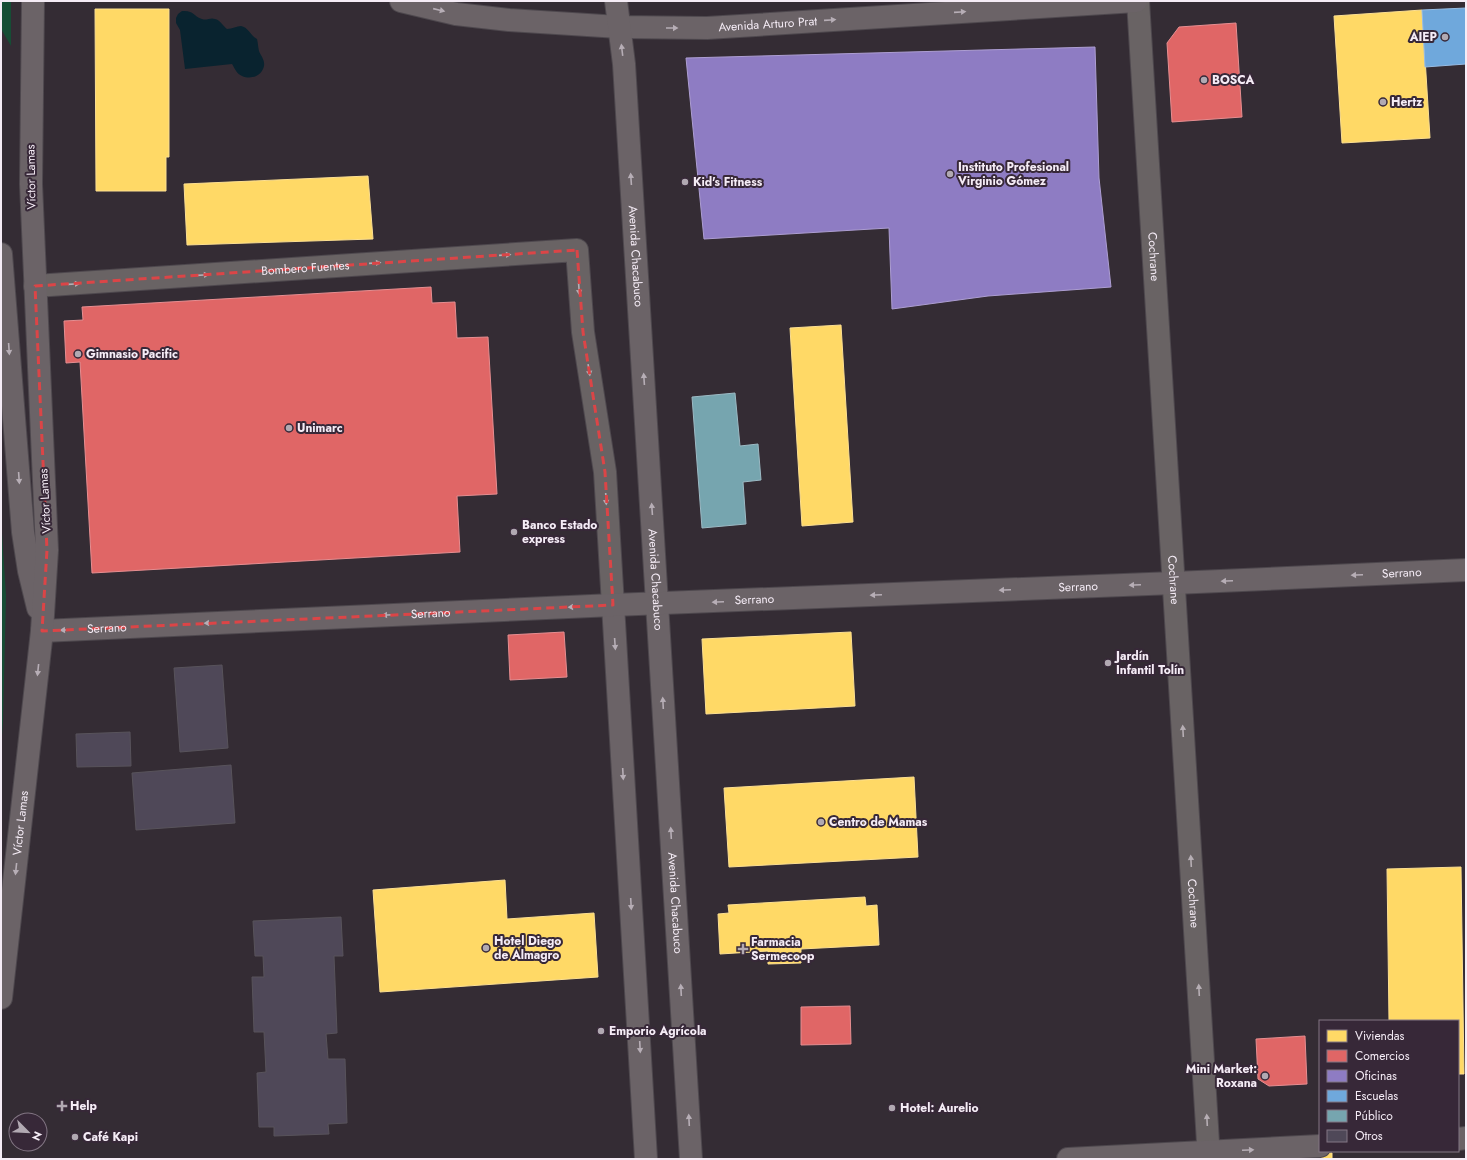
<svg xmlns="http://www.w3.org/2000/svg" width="1467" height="1160" font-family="Jost,sans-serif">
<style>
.green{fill:#164d35}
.water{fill:#09232f}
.homes{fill:#ffd966;stroke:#fcdf91}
.shops{fill:#e06666;stroke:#e68e91}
.offices{fill:#8e7cc3;stroke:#ad9ed2}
.schools{fill:#6fa8dc;stroke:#97bce4}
.public{fill:#76a5af;stroke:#9cbac4}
.building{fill:#4f4858;stroke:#58535b}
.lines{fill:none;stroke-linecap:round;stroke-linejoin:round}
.minor-casing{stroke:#4e484e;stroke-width:24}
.major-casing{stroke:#4e484e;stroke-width:24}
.minor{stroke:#696364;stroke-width:22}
.major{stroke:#6b6367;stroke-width:22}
.oneway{fill:#b7aeb6}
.oneway2{fill:#b6aeb4}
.marked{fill:none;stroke:#db4547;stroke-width:3;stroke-dasharray:8 5;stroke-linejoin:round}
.poi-dot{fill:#b1a9b2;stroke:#372838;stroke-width:1.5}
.labels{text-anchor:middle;stroke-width:4;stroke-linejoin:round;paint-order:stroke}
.street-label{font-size:12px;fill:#f5ecf6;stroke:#372838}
.poi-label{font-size:12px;font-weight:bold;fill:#f5ecf6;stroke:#372838;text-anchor:start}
</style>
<rect width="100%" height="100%" fill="#342c34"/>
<!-- green -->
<g class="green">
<polygon points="1,1 11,1 11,46 1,29"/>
<polygon points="1,517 6,596 3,721 1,750"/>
</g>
<!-- water -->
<path class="water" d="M182,11C194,10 193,16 202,19C207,21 210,17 215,19C220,20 223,26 227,29C232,29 237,26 241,26C248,27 251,36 257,39C258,43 258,47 259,51C261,56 265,60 264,66C262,76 251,80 242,76C237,74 235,69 232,64L185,69L180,30L176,23V18L178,14Z"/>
<!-- homes -->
<g class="homes">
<polygon points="95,9 169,9 169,157 166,157 166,191 96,191"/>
<polygon points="1422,10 1430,138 1342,143 1334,16"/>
<polygon points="368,176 373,239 187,245 184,184"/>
<polygon points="841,325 853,522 802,526 790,328"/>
<polygon points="851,632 855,706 706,714 702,639"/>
<polygon points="914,777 918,857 729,867 724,788"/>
<polygon points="1461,867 1464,1074 1458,1074 1458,1021 1389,1021 1387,869"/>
<polygon points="505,880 507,919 594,913 598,977 380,992 373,890"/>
<polygon points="865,897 866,906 877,905 879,945 801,949 801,963 768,964 768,951 720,954 718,914 729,913 728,905"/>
<polygon points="1332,1153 1332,1159 1283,1159 1283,1157"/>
</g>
<!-- shops -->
<g class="shops">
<polygon points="1236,23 1242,117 1172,122 1167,43 1179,27"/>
<polygon points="431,287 432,303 455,302 457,338 488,337 497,494 457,496 460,552 92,573 80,362 66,363 64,321 83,320 82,307"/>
<polygon points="564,632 567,677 510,680 508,635"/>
<polygon points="850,1006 851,1044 801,1045 801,1007"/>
<polygon points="1305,1036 1307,1084 1269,1086 1258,1079 1256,1039"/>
</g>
<!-- offices -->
<polygon class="offices" points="1095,47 1099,178 1111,287 988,296 892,309 889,228 704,239 686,58"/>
<!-- schools -->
<polygon class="schools" points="1466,8 1466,64 1425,67 1422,10"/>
<!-- public -->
<polygon class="public" points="735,393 740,446 758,444 761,480 743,482 746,524 702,528 692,397"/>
<!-- building -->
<g class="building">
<polygon points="222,665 228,748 180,752 174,668"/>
<polygon points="130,732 131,766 77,767 76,734"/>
<polygon points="231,765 235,823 136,830 132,773"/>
<polygon points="341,917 343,956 334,956 337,1033 326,1034 328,1059 345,1059 347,1123 328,1124 329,1134 274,1136 274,1127 259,1127 257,1073 266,1072 264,1032 254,1032 252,977 264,977 263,956 255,956 253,921"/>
</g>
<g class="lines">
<!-- minor casing -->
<g class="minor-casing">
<g id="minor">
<path id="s1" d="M1138,1L1209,1159"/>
<path id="s2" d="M35,286L577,250L583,332L605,472L613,605"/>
</g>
</g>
<!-- major casing -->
<g class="major-casing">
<g id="major">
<path id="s3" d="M401,1L456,14L509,20L619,27L707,28L1136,1"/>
<path id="s4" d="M616,1L624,64L691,1159"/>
<polyline points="1,254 23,532 29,571 38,608"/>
<polyline points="613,605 646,1159"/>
<path id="s5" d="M42,631L613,605L1174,583L1466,570"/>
<path id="s6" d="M1,998L42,631L47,550L31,184L33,1"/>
<polyline points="1458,1139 1466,1138"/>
<polyline points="1068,1159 1320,1146"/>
</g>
</g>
<!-- minor -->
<use href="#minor" class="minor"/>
<!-- major -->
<use href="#major" class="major"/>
</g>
<!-- one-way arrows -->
<defs><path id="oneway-solid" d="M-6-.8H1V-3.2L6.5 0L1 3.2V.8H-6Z"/></defs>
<g class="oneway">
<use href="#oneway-solid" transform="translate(439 10) rotate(13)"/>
<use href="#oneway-solid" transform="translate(960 12) rotate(-4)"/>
<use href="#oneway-solid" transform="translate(830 20) rotate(-4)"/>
<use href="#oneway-solid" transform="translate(672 28)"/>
<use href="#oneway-solid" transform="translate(622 50) rotate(-97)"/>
<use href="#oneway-solid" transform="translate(631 179) rotate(-94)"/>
<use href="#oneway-solid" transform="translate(9 349) rotate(86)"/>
<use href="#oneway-solid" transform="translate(644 379) rotate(-94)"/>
<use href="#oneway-solid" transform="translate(19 478) rotate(86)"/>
<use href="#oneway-solid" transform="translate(652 509) rotate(-94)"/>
<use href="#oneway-solid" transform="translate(1357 575) rotate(177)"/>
<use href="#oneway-solid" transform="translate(1227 581) rotate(177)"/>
<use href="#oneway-solid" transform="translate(1135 585) rotate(178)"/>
<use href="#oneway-solid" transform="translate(1005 590) rotate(178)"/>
<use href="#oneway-solid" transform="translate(876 595) rotate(178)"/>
<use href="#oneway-solid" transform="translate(718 602) rotate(178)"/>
<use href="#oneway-solid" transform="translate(574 607) rotate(177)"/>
<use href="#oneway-solid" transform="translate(388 615) rotate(177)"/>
<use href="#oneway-solid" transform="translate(210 623) rotate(177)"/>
<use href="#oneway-solid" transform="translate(66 630) rotate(177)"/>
<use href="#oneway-solid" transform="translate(615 644) rotate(86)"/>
<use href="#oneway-solid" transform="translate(38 670) rotate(96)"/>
<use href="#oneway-solid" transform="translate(663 703) rotate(-93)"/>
<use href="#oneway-solid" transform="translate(623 774) rotate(87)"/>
<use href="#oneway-solid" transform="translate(671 833) rotate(-93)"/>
<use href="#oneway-solid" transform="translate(16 869) rotate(96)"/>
<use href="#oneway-solid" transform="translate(631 904) rotate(87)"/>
<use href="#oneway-solid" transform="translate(681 990) rotate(-93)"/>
<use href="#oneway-solid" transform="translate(640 1047) rotate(87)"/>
<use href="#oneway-solid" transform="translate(689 1120) rotate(-93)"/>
<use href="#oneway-solid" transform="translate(1248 1150) rotate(-3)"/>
</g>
<g class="oneway2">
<use href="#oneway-solid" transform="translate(505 255) rotate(-4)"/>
<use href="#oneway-solid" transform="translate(375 263) rotate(-4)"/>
<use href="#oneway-solid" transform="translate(203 275) rotate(-4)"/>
<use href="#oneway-solid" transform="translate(74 284) rotate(-4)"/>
<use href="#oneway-solid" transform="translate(579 289) rotate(86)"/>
<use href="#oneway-solid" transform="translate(589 370) rotate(81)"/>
<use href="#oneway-solid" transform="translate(606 499) rotate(87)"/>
<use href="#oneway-solid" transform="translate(1183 731) rotate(-93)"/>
<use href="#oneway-solid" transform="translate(1191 861) rotate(-93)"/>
<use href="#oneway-solid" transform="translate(1199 990) rotate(-93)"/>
<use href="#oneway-solid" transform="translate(1207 1120) rotate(-93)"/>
</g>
<!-- marked area -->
<path class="marked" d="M577,250L583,332L605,472L613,605L42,631L47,550L35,286Z"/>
<!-- markers -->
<g class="poi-dot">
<circle cx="1445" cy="37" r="4"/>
<circle cx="1204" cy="80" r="4"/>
<circle cx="1383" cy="102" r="4"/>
<circle cx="950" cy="174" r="4"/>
<circle cx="685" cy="182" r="4"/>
<circle cx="78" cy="354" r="4"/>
<circle cx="289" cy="428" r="4"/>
<circle cx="514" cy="532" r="4"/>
<circle cx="1108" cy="663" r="4"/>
<circle cx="821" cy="822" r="4"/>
<circle cx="486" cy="948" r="4"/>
<path d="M741 943h4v4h4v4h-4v4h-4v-4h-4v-4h4z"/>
<circle cx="601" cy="1031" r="4"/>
<circle cx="1265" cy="1076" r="4"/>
<path d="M60 1100h4v4h4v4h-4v4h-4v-4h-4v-4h4z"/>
<circle cx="892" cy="1108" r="4"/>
<circle cx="75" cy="1137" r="4"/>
</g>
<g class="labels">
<!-- street labels -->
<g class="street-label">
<text dy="4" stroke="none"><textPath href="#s3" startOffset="369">Avenida Arturo Prat</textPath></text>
<text transform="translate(31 177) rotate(-91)" y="4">Víctor Lamas</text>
<text dy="4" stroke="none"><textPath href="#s4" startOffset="256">Avenida Chacabuco</textPath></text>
<text dy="4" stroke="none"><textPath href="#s1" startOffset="256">Cochrane</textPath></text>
<text dy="4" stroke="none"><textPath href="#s2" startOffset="271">Bombero Fuentes</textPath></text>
<text transform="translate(45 501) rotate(-93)" y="4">Víctor Lamas</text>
<text dy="4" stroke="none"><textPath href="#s5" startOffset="1361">Serrano</textPath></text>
<text dy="4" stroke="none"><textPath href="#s4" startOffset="580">Avenida Chacabuco</textPath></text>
<text dy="4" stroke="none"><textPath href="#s1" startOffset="580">Cochrane</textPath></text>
<text dy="4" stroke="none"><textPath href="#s5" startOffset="1037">Serrano</textPath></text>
<text dy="4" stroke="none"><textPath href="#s5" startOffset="713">Serrano</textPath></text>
<text dy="4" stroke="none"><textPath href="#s5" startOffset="389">Serrano</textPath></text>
<text dy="4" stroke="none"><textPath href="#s5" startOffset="65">Serrano</textPath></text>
<text dy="4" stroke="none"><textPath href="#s6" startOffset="176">Víctor Lamas</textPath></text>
<text dy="4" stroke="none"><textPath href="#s4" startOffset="904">Avenida Chacabuco</textPath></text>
<text dy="4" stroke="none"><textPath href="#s1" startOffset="904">Cochrane</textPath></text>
</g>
<!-- poi labels -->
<g class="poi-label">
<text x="1437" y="41" text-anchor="end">AIEP</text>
<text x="1212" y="84">BOSCA</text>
<text x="1391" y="106">Hertz</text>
<text x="958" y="171">Instituto Profesional<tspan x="958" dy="14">Virginio Gómez</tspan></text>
<text x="693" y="186">Kid's Fitness</text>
<text x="86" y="358">Gimnasio Pacific</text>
<text x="297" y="432">Unimarc</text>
<text x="522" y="529">Banco Estado<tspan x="522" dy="14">express</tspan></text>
<text x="1116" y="660">Jardín<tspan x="1116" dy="14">Infantil Tolín</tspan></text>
<text x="829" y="826">Centro de Mamas</text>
<text x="494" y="945">Hotel Diego<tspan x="494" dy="14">de Almagro</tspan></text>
<text x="751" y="946">Farmacia<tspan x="751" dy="14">Sermecoop</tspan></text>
<text x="609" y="1035">Emporio Agrícola</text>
<text x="1257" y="1073" text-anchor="end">Mini Market:<tspan x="1257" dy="14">Roxana</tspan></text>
<text x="70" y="1110">Help</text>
<text x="900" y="1112">Hotel: Aurelio</text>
<text x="83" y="1141">Café Kapi</text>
</g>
</g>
<!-- border -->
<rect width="1467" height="1160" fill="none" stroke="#f5ecf6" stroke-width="4"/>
<!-- legend -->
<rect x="1319" y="1020" width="140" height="132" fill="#372838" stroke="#837684"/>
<rect x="1327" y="1030" width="20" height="12" fill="#ffd966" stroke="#837684"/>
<text x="1355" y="1040" font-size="12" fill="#f5ecf6">Viviendas</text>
<rect x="1327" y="1050" width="20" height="12" fill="#e06666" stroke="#837684"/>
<text x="1355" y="1060" font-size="12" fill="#f5ecf6">Comercios</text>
<rect x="1327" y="1070" width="20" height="12" fill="#8e7cc3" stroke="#837684"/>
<text x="1355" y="1080" font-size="12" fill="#f5ecf6">Oficinas</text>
<rect x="1327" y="1090" width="20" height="12" fill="#6fa8dc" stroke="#837684"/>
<text x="1355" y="1100" font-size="12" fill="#f5ecf6">Escuelas</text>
<rect x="1327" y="1110" width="20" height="12" fill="#76a5af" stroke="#837684"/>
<text x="1355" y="1120" font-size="12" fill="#f5ecf6">Público</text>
<rect x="1327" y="1130" width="20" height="12" fill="#4f4858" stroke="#837684"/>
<text x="1355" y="1140" font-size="12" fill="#f5ecf6">Otros</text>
<!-- north arrow -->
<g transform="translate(28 1132) rotate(114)"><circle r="19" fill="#372838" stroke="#837684"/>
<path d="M0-3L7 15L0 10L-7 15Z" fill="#b1a9b2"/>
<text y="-6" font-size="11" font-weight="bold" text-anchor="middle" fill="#f5ecf6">N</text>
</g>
</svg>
